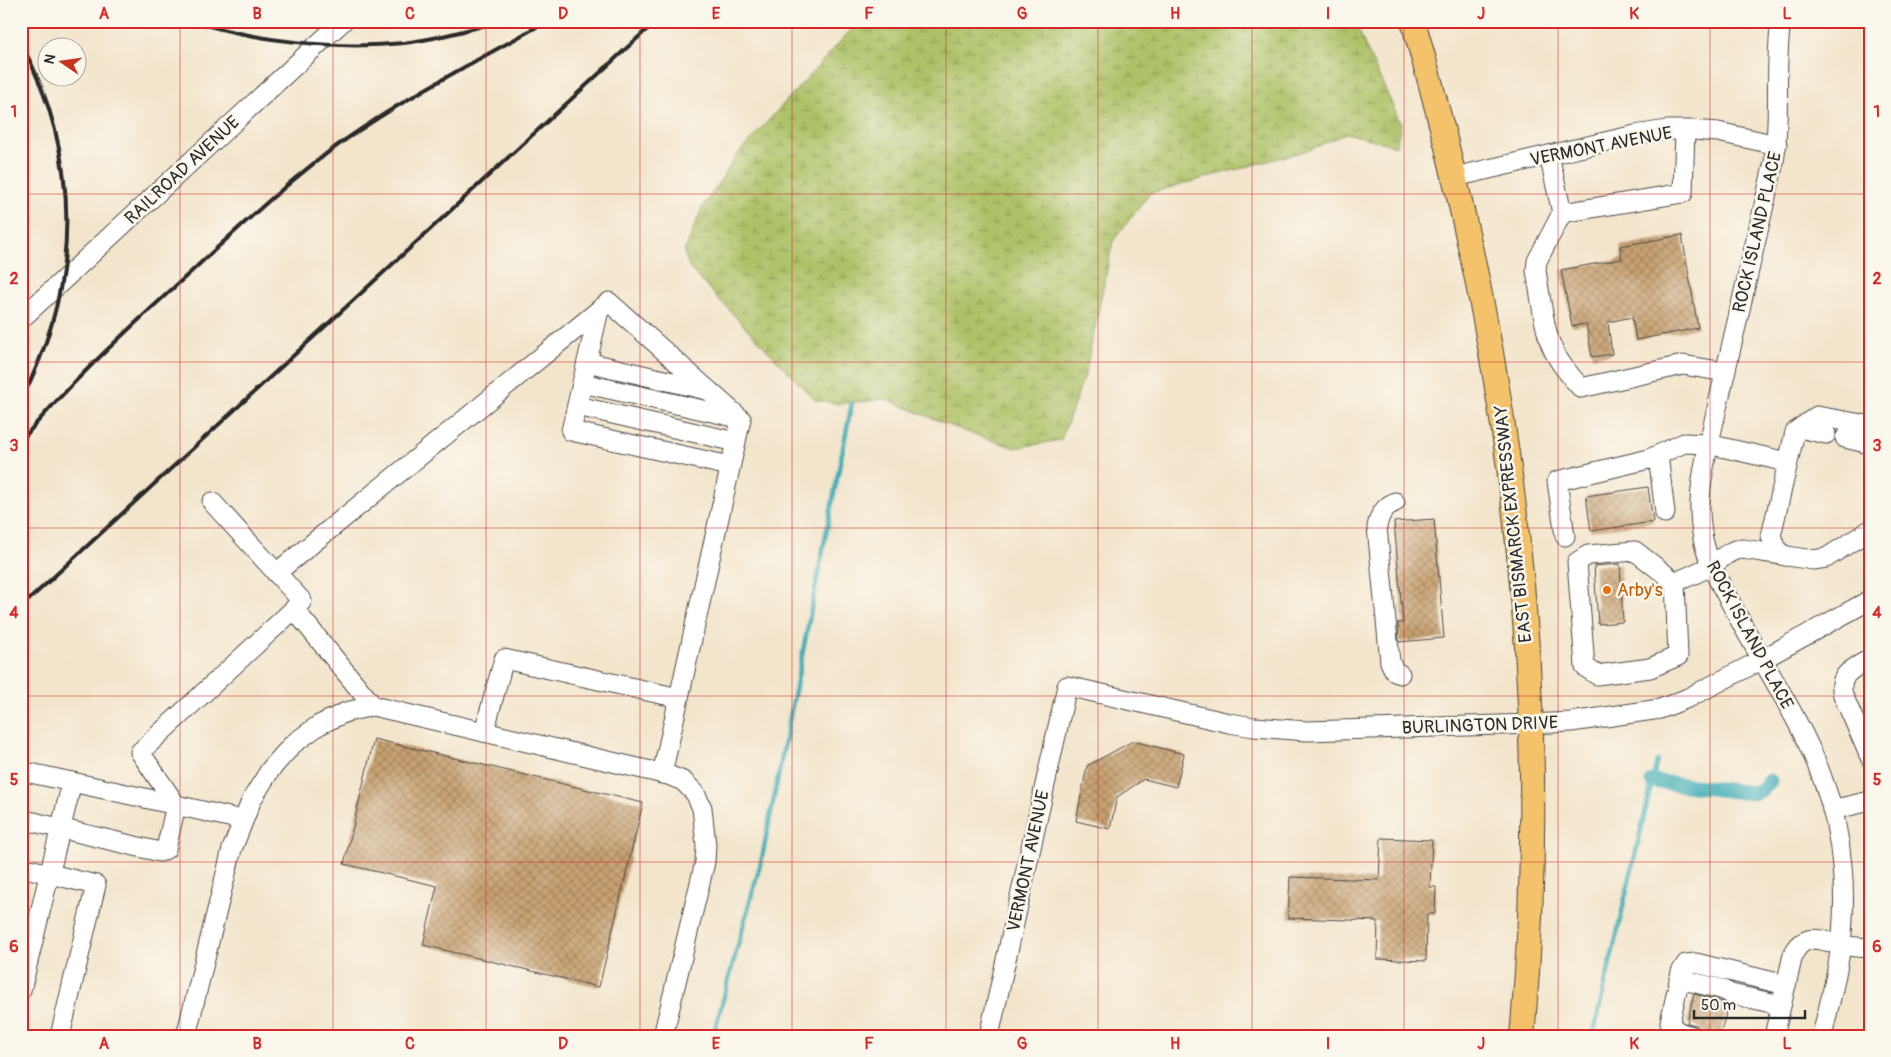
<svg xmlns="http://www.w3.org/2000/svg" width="1891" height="1057" font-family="Pangolin,sans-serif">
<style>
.wetland{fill:url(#wetland-marsh);stroke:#6c7649}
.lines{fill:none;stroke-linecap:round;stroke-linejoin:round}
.stream{stroke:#3aabb6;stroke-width:4.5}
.canal{stroke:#3aabb6;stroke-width:15}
.building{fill:url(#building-cross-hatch)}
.minor-casing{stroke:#494743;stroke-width:21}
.major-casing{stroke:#494743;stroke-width:26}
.minor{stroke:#fff;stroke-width:19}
.major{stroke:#f3c26a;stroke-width:24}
.rail{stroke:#2b2b2b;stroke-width:4}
.grid{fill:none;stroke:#d62828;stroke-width:1;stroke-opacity:0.55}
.food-dot{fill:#e8710a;stroke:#fbf7ec;stroke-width:2}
.labels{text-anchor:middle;stroke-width:5;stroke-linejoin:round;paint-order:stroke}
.street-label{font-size:18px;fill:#2b2b2b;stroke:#fbf7ec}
.food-label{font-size:18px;fill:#c56008;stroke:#fbf7ec;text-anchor:start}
.neatline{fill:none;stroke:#d62828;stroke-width:2}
.grid-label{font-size:16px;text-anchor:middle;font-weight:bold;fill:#d62828}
</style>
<defs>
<pattern id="wetland-marsh" width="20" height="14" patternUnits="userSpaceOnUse" patternTransform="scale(1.25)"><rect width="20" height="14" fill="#adc267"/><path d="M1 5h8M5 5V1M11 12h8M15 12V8" fill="none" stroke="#8d9e55"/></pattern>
<pattern id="building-cross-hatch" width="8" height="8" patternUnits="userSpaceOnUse" patternTransform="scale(1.25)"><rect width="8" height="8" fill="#c9a272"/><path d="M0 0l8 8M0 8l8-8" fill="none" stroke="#a3845e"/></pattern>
</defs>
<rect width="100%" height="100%" fill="#fbf7ec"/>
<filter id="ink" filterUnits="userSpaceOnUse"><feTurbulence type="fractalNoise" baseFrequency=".02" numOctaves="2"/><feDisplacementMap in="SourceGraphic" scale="10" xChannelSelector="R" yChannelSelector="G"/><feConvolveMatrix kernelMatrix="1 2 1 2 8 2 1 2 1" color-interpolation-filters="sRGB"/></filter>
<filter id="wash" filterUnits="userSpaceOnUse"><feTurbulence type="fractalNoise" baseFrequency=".0096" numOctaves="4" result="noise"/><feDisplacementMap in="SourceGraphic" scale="20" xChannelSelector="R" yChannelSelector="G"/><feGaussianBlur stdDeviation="1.12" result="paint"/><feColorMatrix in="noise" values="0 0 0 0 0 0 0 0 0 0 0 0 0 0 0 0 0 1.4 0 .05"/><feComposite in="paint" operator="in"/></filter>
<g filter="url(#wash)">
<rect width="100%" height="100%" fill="#f3e5cc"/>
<!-- wetland -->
<polygon class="wetland" points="859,21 1354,21 1401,124 1396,146 1346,133 1312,149 1150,193 1113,241 1085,375 1061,440 1015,448 964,431 885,399 840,404 815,400 690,269 684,252 702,208 737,155"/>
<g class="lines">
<!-- stream -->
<g class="stream">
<polyline points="713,1036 762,858 852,403"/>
<polyline points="1593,1036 1657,761"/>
</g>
<!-- canal -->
<polyline class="canal" points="1652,781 1752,793 1762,790 1770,781"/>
</g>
<g id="blocks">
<!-- building -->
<g class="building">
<polygon points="1682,235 1698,328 1636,340 1632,317 1608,322 1612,354 1592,357 1586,324 1572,326 1561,270 1622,259 1620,246"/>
<polygon points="1648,487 1653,522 1591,531 1586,496"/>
<polygon points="1434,519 1444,638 1399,642 1398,623 1403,623 1394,522"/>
<polygon points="1620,564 1623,622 1598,624 1594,566"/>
<polygon points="374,739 643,803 599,987 423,945 437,886 344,864"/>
<polygon points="1133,741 1184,754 1176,787 1144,779 1117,797 1110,829 1076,821 1087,766"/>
<polygon points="1381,838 1432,840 1430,887 1436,887 1435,914 1427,914 1426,961 1377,959 1378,921 1288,918 1290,877 1379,880"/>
<polygon points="1694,994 1717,1000 1728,1005 1720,1036 1702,1032 1696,1025 1687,1023"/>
</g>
</g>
</g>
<g filter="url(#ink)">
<use href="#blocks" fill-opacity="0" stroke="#494743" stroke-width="1"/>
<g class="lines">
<!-- minor casing -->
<g class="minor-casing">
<g id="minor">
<path d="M1781,21C1774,68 1781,115 1774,162L1708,447C1702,475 1697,504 1702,533C1706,561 1721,585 1734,609C1763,665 1802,721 1823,780C1844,836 1848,900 1839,958C1835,984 1828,1010 1822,1036"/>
<path d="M1685,130L1683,193L1562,213L1537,261L1536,271C1540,292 1542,315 1548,336C1553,356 1567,372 1581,388L1683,365L1725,372"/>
<polyline points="1549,155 1562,213"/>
<polyline points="1455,177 1635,135 1667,130 1693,130 1718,132 1777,145"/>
<polyline points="599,310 571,431 730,466"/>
<polyline points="21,319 343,21"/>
<polyline points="587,362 707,390"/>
<polyline points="582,383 739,418"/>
<polyline points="577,406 736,442"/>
<polyline points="1800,428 1826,434"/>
<polyline points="1845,438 1870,444"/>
<polyline points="1658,455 1665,513"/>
<polyline points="212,502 302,601 294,609"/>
<path d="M1395,502C1383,507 1379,516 1377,527L1390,662L1395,672L1400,674"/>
<polyline points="1565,536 1557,481 1649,459 1684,443 1708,444 1787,462"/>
<polyline points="1785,556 1777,550 1771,536 1795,432 1817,416 1862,424 1870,429"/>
<polyline points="276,573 609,302 741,419 662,774"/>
<path d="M1675,582L1678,656L1650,668L1597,675L1585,667L1577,562L1588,555L1635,551L1675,582C1688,577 1700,572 1712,565C1723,558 1730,549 1743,549L1813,560L1826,558L1870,530"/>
<path d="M1870,659C1854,668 1837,674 1843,695L1870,757"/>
<polyline points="484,732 504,659 679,698"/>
<polyline points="21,771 72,782 21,990"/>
<polyline points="1832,810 1870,801"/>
<polyline points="21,819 160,852 166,849 176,805 72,782"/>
<polyline points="242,820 176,805 140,752 294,609 373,706"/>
<polyline points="21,867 96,885 60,1036"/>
<polyline points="1679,979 1721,989 1731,994 1781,1005"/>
<polyline points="186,1036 232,849 252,799 270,770 293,744 319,725 346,712 373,706 668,775 683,781 695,793 702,808 706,845 705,862 663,1036"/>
<polyline points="989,1036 1067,686 1229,723 1254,727 1307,731 1531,724 1571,722 1660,709 1688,698 1761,660 1870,600"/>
<path d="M1692,1036C1682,1033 1674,1032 1670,1022L1681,972L1686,964L1696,963L1786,985"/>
<path d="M1774,1036L1793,955C1804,931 1822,940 1841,945C1850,947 1861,947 1870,948"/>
</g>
</g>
<!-- major casing -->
<g class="major-casing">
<path id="major" d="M1413,21C1510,355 1554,688 1522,1036"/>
</g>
<!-- minor -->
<use href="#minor" class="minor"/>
<!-- major -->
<use href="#major" class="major"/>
<!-- rail -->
<g class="rail">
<path d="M192,21C257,41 335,50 404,43C436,39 469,30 500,21"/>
<path d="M21,43C82,158 81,285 21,400"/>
<path d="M21,441C73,379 133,325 193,270C242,225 290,179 345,140C409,95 479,60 547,21"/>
<polyline points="21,607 656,21"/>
</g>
</g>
</g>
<!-- grid -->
<path class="grid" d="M180,21V1036M333,21V1036M486,21V1036M640,21V1036M792,21V1036M946,21V1036M1098,21V1036M1252,21V1036M1404,21V1036M1558,21V1036M1710,21V1036M21,194H1870M21,362H1870M21,528H1870M21,696H1870M21,862H1870"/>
<!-- markers -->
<circle class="food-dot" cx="1607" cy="590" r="5"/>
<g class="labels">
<!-- street labels -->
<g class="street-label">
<text transform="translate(1601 146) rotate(-11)" y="6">VERMONT AVENUE</text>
<text transform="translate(182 170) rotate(-43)" y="6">RAILROAD AVENUE</text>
<text transform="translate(1757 232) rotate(-77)" y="6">ROCK ISLAND PLACE</text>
<text transform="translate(1513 524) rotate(-96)" y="6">EAST BISMARCK EXPRESSWAY</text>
<text transform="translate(1750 635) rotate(62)" y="6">ROCK ISLAND PLACE</text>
<text transform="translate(1480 725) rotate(-2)" y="6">BURLINGTON DRIVE</text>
<text transform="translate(1028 861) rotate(-78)" y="6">VERMONT AVENUE</text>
</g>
<!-- food labels -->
<g class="food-label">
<text x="1617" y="596">Arby's</text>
</g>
</g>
<!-- margin -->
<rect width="1891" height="1057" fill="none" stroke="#fbf7ec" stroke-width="55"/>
<!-- north arrow -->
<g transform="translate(62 62) rotate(283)"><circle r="24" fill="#fbf7ec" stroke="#a8a59f"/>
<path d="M0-4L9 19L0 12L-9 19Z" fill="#c8321e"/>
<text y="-8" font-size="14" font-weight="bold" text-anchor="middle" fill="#2b2b2b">N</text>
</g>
<!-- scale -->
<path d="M1694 1010v8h111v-8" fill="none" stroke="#2b2b2b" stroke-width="2.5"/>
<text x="1701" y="1010" font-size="15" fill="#2b2b2b" stroke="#fbf7ec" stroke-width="4" paint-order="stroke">50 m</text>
<rect x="28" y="28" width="1836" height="1002" class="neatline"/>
<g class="grid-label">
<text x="104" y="19">A</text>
<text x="257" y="19">B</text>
<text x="410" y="19">C</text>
<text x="563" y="19">D</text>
<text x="716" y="19">E</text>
<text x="869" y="19">F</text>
<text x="1022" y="19">G</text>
<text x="1175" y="19">H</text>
<text x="1328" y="19">I</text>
<text x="1481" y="19">J</text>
<text x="1634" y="19">K</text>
<text x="1787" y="19">L</text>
<text x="14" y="117">1</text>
<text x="1877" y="117">1</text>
<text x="14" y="284">2</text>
<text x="1877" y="284">2</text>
<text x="14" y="451">3</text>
<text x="1877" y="451">3</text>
<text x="14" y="618">4</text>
<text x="1877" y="618">4</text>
<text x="14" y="785">5</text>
<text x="1877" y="785">5</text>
<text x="14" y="952">6</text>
<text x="1877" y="952">6</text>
<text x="104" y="1049">A</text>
<text x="257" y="1049">B</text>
<text x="410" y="1049">C</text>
<text x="563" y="1049">D</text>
<text x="716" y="1049">E</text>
<text x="869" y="1049">F</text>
<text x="1022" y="1049">G</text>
<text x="1175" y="1049">H</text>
<text x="1328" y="1049">I</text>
<text x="1481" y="1049">J</text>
<text x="1634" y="1049">K</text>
<text x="1787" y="1049">L</text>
</g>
</svg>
